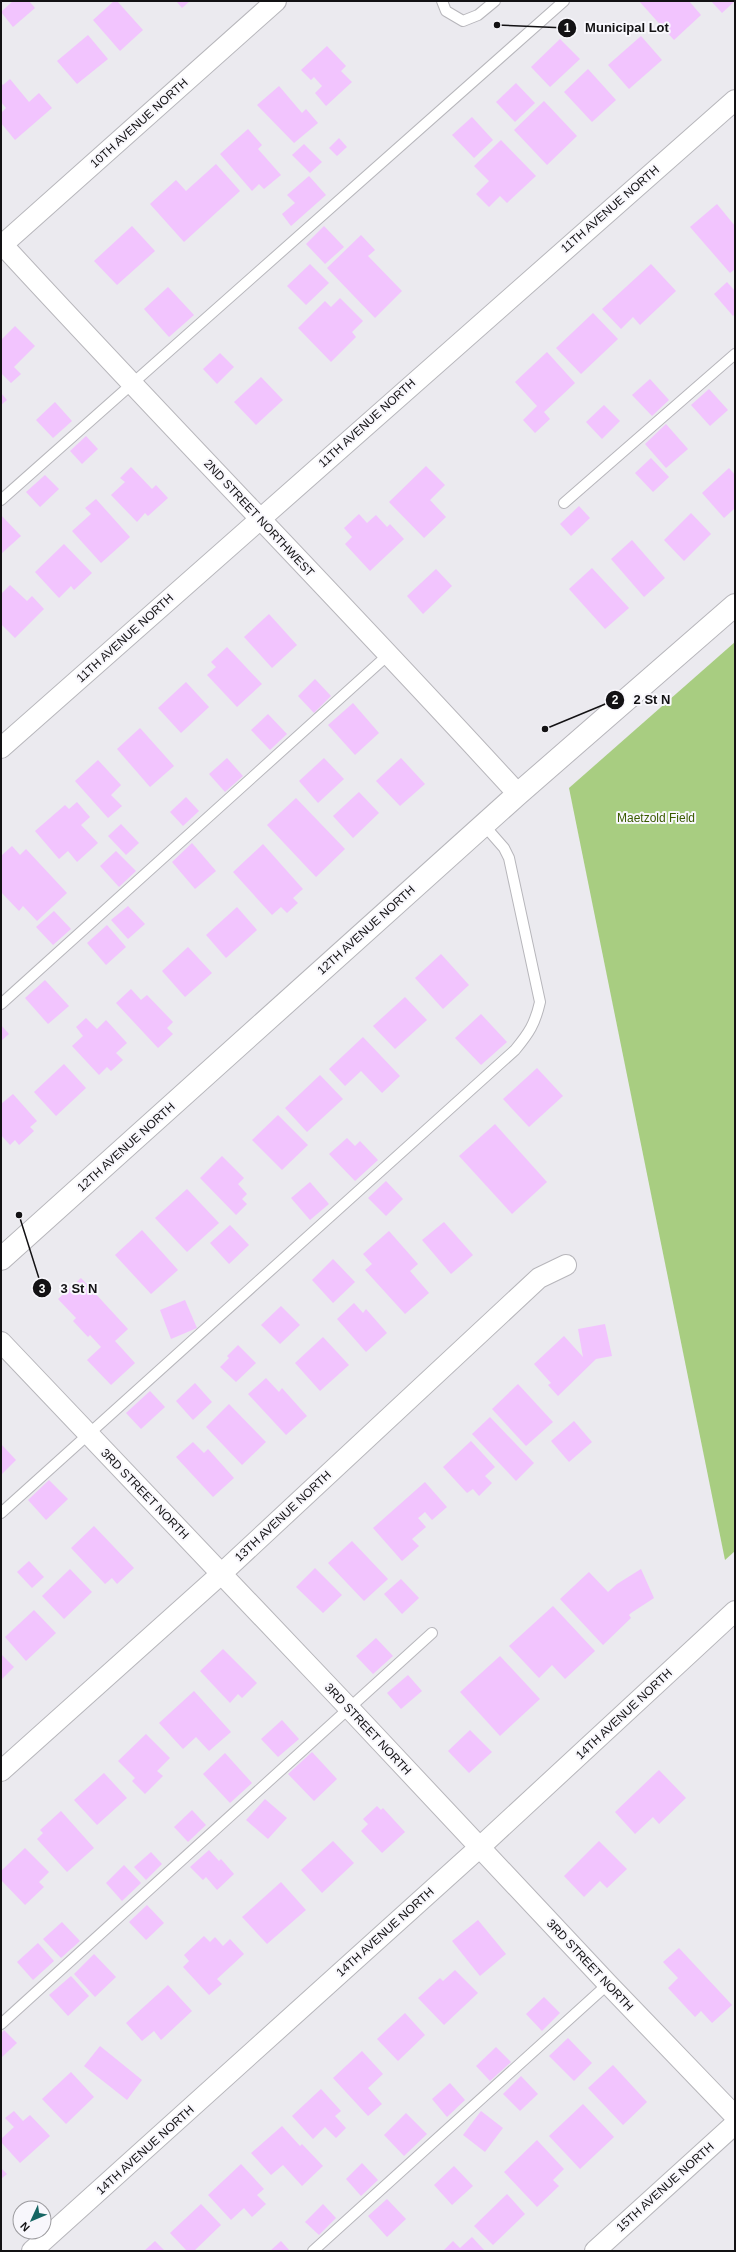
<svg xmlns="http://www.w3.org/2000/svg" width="736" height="2252" font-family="Helvetica,sans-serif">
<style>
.green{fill:#a8cd81}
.building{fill:#f2c4fe}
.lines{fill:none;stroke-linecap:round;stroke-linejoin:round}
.service-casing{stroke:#b7b6bb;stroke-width:12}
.minor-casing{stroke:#b7b6bb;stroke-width:22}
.tertiary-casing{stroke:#b7b6bb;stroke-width:24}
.service{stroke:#fff;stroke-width:10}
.minor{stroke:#fff;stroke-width:20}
.tertiary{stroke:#fff;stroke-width:22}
.labels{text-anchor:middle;stroke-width:4;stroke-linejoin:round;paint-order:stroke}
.street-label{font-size:12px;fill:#131214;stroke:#f8f7fc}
.park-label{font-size:12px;fill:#3a5b00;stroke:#f8f7fc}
.leader{fill:none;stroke:#131214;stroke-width:1.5}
.callout-dot{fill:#131214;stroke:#f8f7fc;stroke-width:1.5}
.mark-label{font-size:12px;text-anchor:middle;font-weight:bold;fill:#fff}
.callout-label{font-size:13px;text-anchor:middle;font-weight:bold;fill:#131214;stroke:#f8f7fc;stroke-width:4;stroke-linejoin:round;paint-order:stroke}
</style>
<rect width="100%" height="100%" fill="#ebeaef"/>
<!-- green -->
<polygon class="green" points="735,642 735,1551 725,1560 569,788"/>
<!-- building -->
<g class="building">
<polygon points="13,1 29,1 35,8 13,27 1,12"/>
<polygon points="114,1 117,1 143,30 120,51 93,20"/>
<polygon points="176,1 190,1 182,8"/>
<polygon points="639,1 689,1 701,15 674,40"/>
<polygon points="711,1 735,1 722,13"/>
<polygon points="88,35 108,59 77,84 57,61"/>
<polygon points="641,36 662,60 629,89 608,65"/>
<polygon points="560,39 580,59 550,87 531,67"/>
<polygon points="327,46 346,66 341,71 352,82 326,106 315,93 322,86 314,77 311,80 301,70"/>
<polygon points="588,69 616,100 592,122 564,92"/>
<polygon points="10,79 29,102 39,93 52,108 15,140 1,123 1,113 6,108 1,102 1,83 3,85"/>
<polygon points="516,83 535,103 515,122 496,102"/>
<polygon points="279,86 302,113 306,109 318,123 294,143 257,105"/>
<polygon points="544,101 577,136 547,165 514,130"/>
<polygon points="472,117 493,140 474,158 452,135"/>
<polygon points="248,129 262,145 258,149 281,175 264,189 259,184 252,191 220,154"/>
<polygon points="339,138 347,147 337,156 329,148"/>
<polygon points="501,140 536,176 507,203 500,196 489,207 476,194 489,181 474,166"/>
<polygon points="304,144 322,162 310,173 292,155"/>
<polygon points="216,164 240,191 184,242 150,204 176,180 186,191"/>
<polygon points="309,176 326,195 291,226 282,214 295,203 287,195"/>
<polygon points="717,204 735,226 735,269 730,273 690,227"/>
<polygon points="132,226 155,251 117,285 94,261"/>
<polygon points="324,226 344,247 325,264 306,244"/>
<polygon points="361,235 375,250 368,256 402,291 375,318 327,268"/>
<polygon points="310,264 329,283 306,305 287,286"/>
<polygon points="651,264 676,291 640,325 633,317 621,329 602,309"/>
<polygon points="727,282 735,291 735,314 733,316 714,294"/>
<polygon points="168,287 194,315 169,337 144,309"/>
<polygon points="340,298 363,321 352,332 356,337 331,362 298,328 325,301 331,307"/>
<polygon points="593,313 618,339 581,374 556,348"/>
<polygon points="15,326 35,346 14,367 21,374 11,383 1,373 1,340"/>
<polygon points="547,352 575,383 544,412 550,419 535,433 523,420 537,406 515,382"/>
<polygon points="220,353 234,367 217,384 203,369"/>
<polygon points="261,377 283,400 256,425 234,402"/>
<polygon points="650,379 669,400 652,416 632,395"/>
<polygon points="709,389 728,410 710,426 691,405"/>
<polygon points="1,393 7,400 1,405"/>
<polygon points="55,402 72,421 53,438 36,420"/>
<polygon points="604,405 620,421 602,439 586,422"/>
<polygon points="666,424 688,449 666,468 645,444"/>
<polygon points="86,436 98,449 82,464 70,451"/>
<polygon points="651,458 669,477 653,492 635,473"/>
<polygon points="426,466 445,485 430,500 446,517 424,538 389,502"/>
<polygon points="131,467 152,489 156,485 168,498 148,516 145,513 137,522 111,495 125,482 120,478"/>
<polygon points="729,468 735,475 735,508 724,518 702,493"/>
<polygon points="45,475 59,489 40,507 26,492"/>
<polygon points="96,499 130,537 101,563 72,531 91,514 85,508"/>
<polygon points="579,506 590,518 571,536 560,524"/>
<polygon points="691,513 711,534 684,561 664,540"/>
<polygon points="359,514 367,523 376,515 387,527 390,524 404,539 370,571 345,544 352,537 344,528"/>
<polygon points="1,515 21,536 1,554"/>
<polygon points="632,540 665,578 644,597 611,559"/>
<polygon points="64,544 92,573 74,590 71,586 59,598 35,572"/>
<polygon points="592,568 629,608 605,629 569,589"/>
<polygon points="436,569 452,586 423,614 407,596"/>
<polygon points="10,585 27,601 32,596 44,609 15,638 1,624 1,594"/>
<polygon points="269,614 297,645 272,668 244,637"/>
<polygon points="227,647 262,684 237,707 207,675 216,667 211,662"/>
<polygon points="315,679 331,696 314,713 298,696"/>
<polygon points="186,682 209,707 181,733 158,708"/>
<polygon points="353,703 379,733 355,755 328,725"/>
<polygon points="268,714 287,734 270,750 251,730"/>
<polygon points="140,728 174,766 150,787 117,749"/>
<polygon points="227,758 243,776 225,792 209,774"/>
<polygon points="324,758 344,779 318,803 299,781"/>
<polygon points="401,758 425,784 400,806 376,781"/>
<polygon points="98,760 121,785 111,795 122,806 108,818 75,781"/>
<polygon points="359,792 379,813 353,838 333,816"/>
<polygon points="186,797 199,811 183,826 170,812"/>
<polygon points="296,798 345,849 316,877 267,825"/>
<polygon points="77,802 90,817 81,825 98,843 77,862 68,851 59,859 35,831 65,805 69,809"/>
<polygon points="121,824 139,843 126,855 108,836"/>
<polygon points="192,843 216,871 195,889 172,862"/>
<polygon points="263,844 303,889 293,898 298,903 287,913 281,907 272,915 233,872"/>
<polygon points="12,846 20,855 26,849 67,893 37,921 23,906 19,911 1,892 1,856"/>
<polygon points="116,851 136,871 119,887 100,866"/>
<polygon points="128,906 145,924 128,939 111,920"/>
<polygon points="237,907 257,930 226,958 206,935"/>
<polygon points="54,911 71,929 53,945 36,927"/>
<polygon points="107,925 126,947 106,965 87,943"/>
<polygon points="188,947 212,973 185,997 162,971"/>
<polygon points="441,954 469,985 443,1009 415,978"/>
<polygon points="45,980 69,1006 48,1024 25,998"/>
<polygon points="131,989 141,1000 147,995 173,1022 167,1028 173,1034 158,1048 116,1003"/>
<polygon points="405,997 427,1020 395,1049 373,1026"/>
<polygon points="481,1014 507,1042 481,1065 455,1038"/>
<polygon points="86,1018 97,1029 106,1020 127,1043 116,1053 123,1060 111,1071 107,1067 99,1075 72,1046 83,1036 76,1027"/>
<polygon points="1,1025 9,1034 1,1041"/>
<polygon points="363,1037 400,1076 382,1093 361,1071 345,1086 329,1069"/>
<polygon points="64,1064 86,1088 56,1116 34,1092"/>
<polygon points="537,1068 563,1096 529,1127 503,1099"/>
<polygon points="320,1075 343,1099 307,1132 285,1108"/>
<polygon points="13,1094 37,1121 30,1127 34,1131 19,1145 15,1140 10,1145 1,1135 1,1104"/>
<polygon points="278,1115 308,1145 282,1170 252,1140"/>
<polygon points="495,1124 547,1182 512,1214 459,1156"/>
<polygon points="347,1138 355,1146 360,1141 378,1160 355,1181 329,1154"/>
<polygon points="222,1156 244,1178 238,1184 247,1194 242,1199 247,1204 236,1215 200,1178"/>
<polygon points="386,1181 403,1199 386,1216 368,1198"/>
<polygon points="310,1182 329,1204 310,1220 291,1198"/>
<polygon points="187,1189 219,1223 187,1252 155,1218"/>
<polygon points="444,1222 473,1255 451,1274 422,1240"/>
<polygon points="230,1225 249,1245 229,1264 210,1243"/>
<polygon points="142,1230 178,1270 151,1294 115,1255"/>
<polygon points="389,1231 418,1264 410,1271 429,1293 405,1314 365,1270 372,1264 363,1254"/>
<polygon points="333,1259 355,1282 333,1303 312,1280"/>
<polygon points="81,1278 128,1329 115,1341 135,1363 111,1385 87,1360 101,1347 90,1335 88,1337 73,1321 76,1318 58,1299"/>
<polygon points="185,1300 197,1328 171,1339 160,1310"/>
<polygon points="354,1303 363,1313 366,1309 387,1333 366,1352 337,1319"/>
<polygon points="281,1306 300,1325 280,1344 261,1325"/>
<polygon points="605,1324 612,1356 596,1359 558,1396 548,1385 551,1383 534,1364 564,1336 583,1357 578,1329"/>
<polygon points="323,1337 349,1365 320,1391 295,1363"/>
<polygon points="238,1345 256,1363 236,1382 220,1367 229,1358 227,1356"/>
<polygon points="266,1378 279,1392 282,1388 307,1416 286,1435 248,1394"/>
<polygon points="195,1383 212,1402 193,1420 176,1401"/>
<polygon points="518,1384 553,1422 526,1446 492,1409"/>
<polygon points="150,1391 165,1407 141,1429 126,1413"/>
<polygon points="229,1404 266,1442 242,1465 206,1427"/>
<polygon points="490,1417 534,1463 516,1481 472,1434"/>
<polygon points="574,1421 592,1442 569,1462 551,1441"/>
<polygon points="471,1441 495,1467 485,1476 492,1483 479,1496 473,1489 467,1493 443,1467"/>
<polygon points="193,1442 204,1453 208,1449 234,1478 213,1497 176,1457"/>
<polygon points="1,1444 16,1460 1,1475"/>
<polygon points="49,1480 68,1499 46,1520 28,1500"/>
<polygon points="425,1482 447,1507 432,1520 425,1512 418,1518 426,1527 412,1539 419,1546 402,1561 373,1528"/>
<polygon points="94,1526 134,1568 117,1584 112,1578 105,1584 71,1548"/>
<polygon points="352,1541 388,1579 364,1601 328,1563"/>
<polygon points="29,1561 44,1577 32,1588 17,1572"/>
<polygon points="315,1568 342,1595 323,1613 296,1587"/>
<polygon points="70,1569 92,1592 64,1619 42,1596"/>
<polygon points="641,1569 654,1598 631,1613 629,1615 631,1618 603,1645 560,1599 589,1572 608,1592 617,1584"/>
<polygon points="401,1579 419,1598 402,1614 384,1594"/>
<polygon points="553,1606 595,1651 565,1679 552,1665 539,1678 509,1646"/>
<polygon points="34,1610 56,1633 26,1661 5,1637"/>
<polygon points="376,1638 393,1656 373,1674 356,1656"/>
<polygon points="223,1649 257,1683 242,1698 238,1694 230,1703 200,1671"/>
<polygon points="1,1654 14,1667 1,1680"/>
<polygon points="500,1656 540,1699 500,1736 460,1692"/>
<polygon points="408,1675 422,1691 401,1709 387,1693"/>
<polygon points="194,1691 231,1732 209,1751 196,1737 183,1749 159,1723"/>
<polygon points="282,1720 299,1739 278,1757 261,1739"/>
<polygon points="470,1730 492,1752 469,1773 448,1751"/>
<polygon points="146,1734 170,1758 157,1771 163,1776 145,1794 132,1781 135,1778 118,1761"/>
<polygon points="312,1752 337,1779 314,1801 288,1774"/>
<polygon points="225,1753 252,1783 230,1803 203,1774"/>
<polygon points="659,1770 686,1798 659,1824 653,1817 635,1834 615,1812"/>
<polygon points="104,1773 127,1798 97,1825 74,1800"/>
<polygon points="265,1799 287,1818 268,1839 246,1820"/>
<polygon points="377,1806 381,1810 383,1808 405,1832 382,1853 361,1831 368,1824 363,1819"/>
<polygon points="192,1810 206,1825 188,1842 174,1827"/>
<polygon points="61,1811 94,1848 67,1872 37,1839 43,1833 40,1830"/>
<polygon points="333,1841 354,1863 322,1893 301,1870"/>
<polygon points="599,1841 627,1869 607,1888 600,1881 584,1897 564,1876"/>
<polygon points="25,1848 49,1872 39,1882 44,1887 25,1905 1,1880 1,1871"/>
<polygon points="209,1850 219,1861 221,1859 234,1874 217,1890 206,1877 203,1880 190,1867"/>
<polygon points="151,1852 162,1864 146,1880 134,1867"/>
<polygon points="124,1865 141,1883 122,1901 106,1883"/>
<polygon points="281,1882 306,1910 267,1944 242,1917"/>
<polygon points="147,1905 164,1923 146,1940 129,1922"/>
<polygon points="478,1920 506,1954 480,1976 452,1941"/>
<polygon points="62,1922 80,1941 61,1958 43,1939"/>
<polygon points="204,1936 210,1942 215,1937 223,1946 230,1939 244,1954 217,1979 222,1984 209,1995 183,1967 189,1961 184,1955"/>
<polygon points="38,1943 54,1961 33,1980 17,1962"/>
<polygon points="679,1948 732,2005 712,2023 701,2011 695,2017 668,1988 678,1978 663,1962"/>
<polygon points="94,1954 116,1977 95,1997 74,1974"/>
<polygon points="455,1970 478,1993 444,2025 418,1998 440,1978 443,1981"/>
<polygon points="71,1976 89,1996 68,2016 49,1995"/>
<polygon points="168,1985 192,2011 161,2040 154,2031 142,2041 126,2023"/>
<polygon points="544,1997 560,2013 542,2031 526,2014"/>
<polygon points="405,2013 425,2035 398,2061 377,2039"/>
<polygon points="4,2030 17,2043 1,2058 1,2034"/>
<polygon points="568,2038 592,2063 574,2081 549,2056"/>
<polygon points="100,2046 142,2080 127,2100 84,2066"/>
<polygon points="496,2047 511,2062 490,2081 476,2066"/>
<polygon points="362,2051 383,2074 368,2088 382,2104 368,2116 333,2078"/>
<polygon points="613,2065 647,2102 623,2125 588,2088"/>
<polygon points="71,2072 94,2097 66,2124 42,2099"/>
<polygon points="521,2076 538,2094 520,2111 503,2094"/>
<polygon points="450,2083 465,2100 447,2117 432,2099"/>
<polygon points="321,2089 341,2111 335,2116 346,2128 336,2138 325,2127 313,2139 292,2116"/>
<polygon points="583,2104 614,2137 580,2169 549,2136"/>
<polygon points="14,2111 23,2121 30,2115 50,2136 20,2163 1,2142 1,2139 14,2127 5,2118"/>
<polygon points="481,2111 503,2128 485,2152 463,2135"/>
<polygon points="406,2113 427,2134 404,2156 384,2135"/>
<polygon points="282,2126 300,2146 302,2144 323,2166 302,2186 283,2165 271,2175 251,2153"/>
<polygon points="537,2140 564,2169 553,2180 559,2186 537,2207 504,2172"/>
<polygon points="362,2163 378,2180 361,2196 346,2179"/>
<polygon points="241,2164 264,2189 257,2195 266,2204 252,2217 244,2208 231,2220 208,2195"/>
<polygon points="454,2166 473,2186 452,2205 434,2185"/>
<polygon points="1,2168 7,2174 1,2179"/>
<polygon points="507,2194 525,2214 493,2245 474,2226"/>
<polygon points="387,2199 406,2219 387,2237 368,2216"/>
<polygon points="201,2204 221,2225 194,2251 187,2251 170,2233"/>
<polygon points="323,2204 336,2218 319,2235 305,2222"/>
<polygon points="472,2237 485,2251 443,2251 453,2241 460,2248"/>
<polygon points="155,2241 165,2251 144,2251"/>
<polygon points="281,2241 290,2251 270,2251"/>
</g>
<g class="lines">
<!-- service casing -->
<g class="service-casing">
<g id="service">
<polyline points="442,1 446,11 463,21 478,15 495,1"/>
<polyline points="1,500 564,1"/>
<polyline points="564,503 735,354"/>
<polyline points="1,1004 389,654"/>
<path d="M1,1513L515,1050C529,1033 535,1024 540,1002L509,858L504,848L483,824"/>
<polyline points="1,2024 432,1633"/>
<polyline points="313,2251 608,1984"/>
</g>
</g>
<!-- minor casing -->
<g class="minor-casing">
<g id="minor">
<path d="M1,243C171,428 348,608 518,794"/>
<polyline points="1,246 276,1"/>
<polyline points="1,748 735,100"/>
<polyline points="1,1342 349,1708 608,1984 735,2116"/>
<polyline points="1,1771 221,1574 539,1278 566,1265"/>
<polyline points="32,2251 480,1847 735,1611"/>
<polyline points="595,2251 735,2124"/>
</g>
</g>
<!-- tertiary casing -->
<g class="tertiary-casing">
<polyline id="tertiary" points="1,1259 518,794 735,605"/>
</g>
<!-- service -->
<use href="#service" class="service"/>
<!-- minor -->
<use href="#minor" class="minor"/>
<!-- tertiary -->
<use href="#tertiary" class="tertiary"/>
</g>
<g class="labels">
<!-- street labels -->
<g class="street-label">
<text transform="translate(139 123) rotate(-42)" y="4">10TH AVENUE NORTH</text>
<text transform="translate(610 209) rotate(-41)" y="4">11TH AVENUE NORTH</text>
<text transform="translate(367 423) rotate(-42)" y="4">11TH AVENUE NORTH</text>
<text transform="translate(259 518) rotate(47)" y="4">2ND STREET NORTHWEST</text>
<text transform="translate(125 638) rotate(-42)" y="4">11TH AVENUE NORTH</text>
<text transform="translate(366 930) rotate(-42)" y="4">12TH AVENUE NORTH</text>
<text transform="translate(126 1147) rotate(-42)" y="4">12TH AVENUE NORTH</text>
<text transform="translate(145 1494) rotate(46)" y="4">3RD STREET NORTH</text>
<text transform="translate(283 1516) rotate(-43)" y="4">13TH AVENUE NORTH</text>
<text transform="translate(624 1714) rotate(-43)" y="4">14TH AVENUE NORTH</text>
<text transform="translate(368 1729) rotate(47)" y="4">3RD STREET NORTH</text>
<text transform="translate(385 1932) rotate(-42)" y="4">14TH AVENUE NORTH</text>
<text transform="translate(590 1965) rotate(47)" y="4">3RD STREET NORTH</text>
<text transform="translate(145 2150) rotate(-42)" y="4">14TH AVENUE NORTH</text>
<text transform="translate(665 2187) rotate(-42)" y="4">15TH AVENUE NORTH</text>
</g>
<!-- park labels -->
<g class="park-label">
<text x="656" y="822">Maetzold Field</text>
</g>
</g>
<!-- callouts -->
<path class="leader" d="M497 25L567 28M545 729L615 700M19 1215L42 1288"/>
<g class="callout-dot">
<circle cx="497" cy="25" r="4"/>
<circle cx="545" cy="729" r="4"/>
<circle cx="19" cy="1215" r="4"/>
<circle cx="567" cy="28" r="10"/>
<circle cx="615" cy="700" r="10"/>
<circle cx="42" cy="1288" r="10"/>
</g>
<g class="mark-label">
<text x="567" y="32">1</text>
<text x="615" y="704">2</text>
<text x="42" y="1293">3</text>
</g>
<g class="callout-label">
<text x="627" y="32">Municipal Lot</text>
<text x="652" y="704">2 St N</text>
<text x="79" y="1293">3 St N</text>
</g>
<!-- border -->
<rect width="736" height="2252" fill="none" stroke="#131214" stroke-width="4"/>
<!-- north arrow -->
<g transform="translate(32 2220) rotate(226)"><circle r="19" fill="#f8f7fc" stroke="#9c9b9f"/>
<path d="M0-3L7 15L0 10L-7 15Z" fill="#166563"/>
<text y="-6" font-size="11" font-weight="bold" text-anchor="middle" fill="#131214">N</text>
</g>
</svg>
